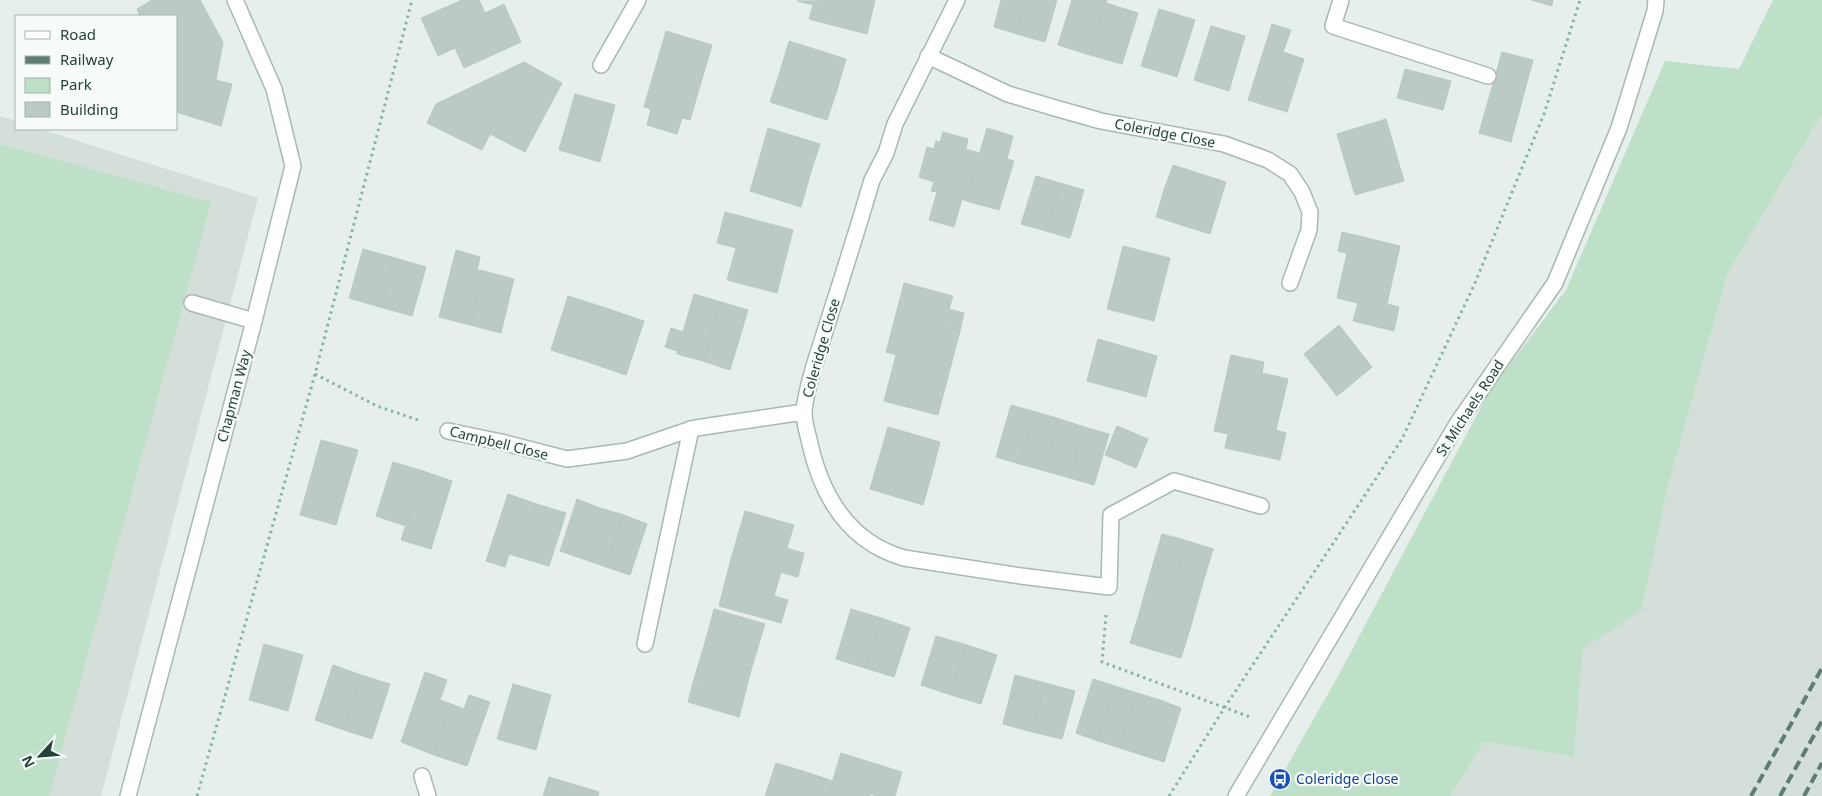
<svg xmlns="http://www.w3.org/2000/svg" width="1822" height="796" font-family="'Noto Sans',sans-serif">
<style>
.built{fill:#d4dfda}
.green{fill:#bfe0c8}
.building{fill:#bbcac4;stroke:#b8c9c2}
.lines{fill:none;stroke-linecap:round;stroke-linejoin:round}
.minor-casing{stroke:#a8b8b2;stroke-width:18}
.path{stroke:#86b3a5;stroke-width:3;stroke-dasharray:2.5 4;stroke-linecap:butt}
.minor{stroke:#fff;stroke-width:15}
.rail{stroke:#5f7d75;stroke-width:4;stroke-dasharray:10 5;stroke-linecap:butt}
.labels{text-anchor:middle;stroke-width:4.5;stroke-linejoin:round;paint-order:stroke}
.street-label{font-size:14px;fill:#24423a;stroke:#f7fbf9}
.transit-label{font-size:14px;fill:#164399;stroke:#f7fbf9;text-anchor:start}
</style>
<rect width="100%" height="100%" fill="#e6efeb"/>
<!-- built -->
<g class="built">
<polygon points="1822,114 1822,796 1450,796 1484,742 1574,757 1583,649 1642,610 1667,490 1727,275"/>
<polygon points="0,116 16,121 16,129 40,129 258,198 101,796 0,796"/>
</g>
<!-- green -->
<g class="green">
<polygon points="1773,0 1822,0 1822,114 1727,275 1667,490 1642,610 1583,649 1574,757 1484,742 1450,796 1270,796 1338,676 1489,392 1566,290 1665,61 1739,69"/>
<polygon points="0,144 211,202 49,796 0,796"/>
</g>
<!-- building -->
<g class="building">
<polygon points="152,0 200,0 223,42 216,80 232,84 221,126 176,112 176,16 140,16 137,9"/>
<polygon points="462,0 479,0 485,13 504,4 521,42 464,68 455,48 438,56 421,18"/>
<polygon points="875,0 867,34 809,19 813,5 797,1"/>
<polygon points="1001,0 1026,0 1017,34 994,27"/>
<polygon points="1026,0 1057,0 1045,42 1017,34"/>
<polygon points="1072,0 1107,0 1090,55 1058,45"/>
<polygon points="1531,0 1553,0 1552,6"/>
<polygon points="1106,3 1138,13 1122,64 1090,55"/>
<polygon points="1159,9 1195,20 1177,77 1141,66"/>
<polygon points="1272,24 1291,30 1283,52 1304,59 1287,112 1248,100"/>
<polygon points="1211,26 1245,36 1229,91 1194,80"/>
<polygon points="666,31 712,45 690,120 682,118 677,134 647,125 651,109 644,107"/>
<polygon points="789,41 846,59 837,90 780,72"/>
<polygon points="1502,52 1533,60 1511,142 1479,133"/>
<polygon points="524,62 562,83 525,152 490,134 482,150 427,123 436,104"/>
<polygon points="1405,69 1451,81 1443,110 1397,98"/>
<polygon points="780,72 837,90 827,120 770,102"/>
<polygon points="575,94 615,105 600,162 559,150"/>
<polygon points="1386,119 1395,150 1346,165 1337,134"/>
<polygon points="768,128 820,144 810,175 759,160"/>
<polygon points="987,128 1013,136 1007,159 1014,161 999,210 966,201"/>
<polygon points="943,132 968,139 966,149 979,153 966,201 962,199 954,227 929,220 937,192 931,191 934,182 919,177 927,147 934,149 936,141 940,142"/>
<polygon points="1395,150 1404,181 1355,195 1346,165"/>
<polygon points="759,160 810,175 801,207 750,191"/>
<polygon points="1173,165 1226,182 1218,208 1164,190"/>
<polygon points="1036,176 1060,183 1046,231 1021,224"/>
<polygon points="1060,183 1084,190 1070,238 1046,231"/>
<polygon points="1164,190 1218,208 1210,234 1156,217"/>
<polygon points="725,212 793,230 785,261 717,243"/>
<polygon points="1342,232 1400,246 1391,286 1342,275 1347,253 1338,251"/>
<polygon points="1123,246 1170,258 1162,289 1115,278"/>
<polygon points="736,248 785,261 777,293 727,280"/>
<polygon points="363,249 395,258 380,307 349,298"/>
<polygon points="456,250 480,257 477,270 484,271 470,325 439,317"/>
<polygon points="395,258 426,267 412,316 380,307"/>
<polygon points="484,271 514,279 501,333 470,325"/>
<polygon points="1342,275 1391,286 1387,304 1399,307 1394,331 1353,321 1358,303 1337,298"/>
<polygon points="1115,278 1162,289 1154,321 1107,309"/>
<polygon points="904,283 953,296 949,309 964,313 960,331 896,314"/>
<polygon points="694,294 721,302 703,361 677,354 677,351 665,347 671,328 683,332"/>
<polygon points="568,296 606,308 588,362 551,350"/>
<polygon points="721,302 748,310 730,370 703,361"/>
<polygon points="606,308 644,321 626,375 588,362"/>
<polygon points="896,314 960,331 950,369 886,352"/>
<polygon points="1339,325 1372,367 1337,396 1304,354"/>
<polygon points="1098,339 1157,356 1146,397 1087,381"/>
<polygon points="896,355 950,369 938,415 884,401"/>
<polygon points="1231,355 1264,362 1262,373 1288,379 1276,430 1286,433 1280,460 1225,448 1228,434 1214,431"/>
<polygon points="1011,405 1036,412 1020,464 996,457"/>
<polygon points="1036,412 1060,419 1045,471 1020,464"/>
<polygon points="1060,419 1084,427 1070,478 1045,471"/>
<polygon points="1117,426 1148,439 1136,468 1105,455"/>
<polygon points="888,427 940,442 932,473 879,458"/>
<polygon points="1084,427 1109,434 1094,485 1070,478"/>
<polygon points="321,440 358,450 336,525 300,515"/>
<polygon points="879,458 932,473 923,505 870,489"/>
<polygon points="393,462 423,471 406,526 376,516"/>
<polygon points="423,471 452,481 431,549 401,540"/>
<polygon points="508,494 537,504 519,557 509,554 505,567 486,561"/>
<polygon points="577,499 600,508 583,559 560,551"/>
<polygon points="537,504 566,513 549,566 519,557"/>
<polygon points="600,508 624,515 606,567 583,559"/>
<polygon points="745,511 794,525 787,548 738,535"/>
<polygon points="624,515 647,524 630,575 606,567"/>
<polygon points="1162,534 1188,541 1179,571 1153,564"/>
<polygon points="738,535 804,553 798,577 731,559"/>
<polygon points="1188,541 1213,549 1204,579 1179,571"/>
<polygon points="731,559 781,572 774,596 725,582"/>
<polygon points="1153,564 1204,579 1197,604 1146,589"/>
<polygon points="725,582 788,600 781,623 719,606"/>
<polygon points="1146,589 1197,604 1190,629 1139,614"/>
<polygon points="714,609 765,624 758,647 708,632"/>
<polygon points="851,609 881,618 865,668 836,659"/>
<polygon points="1139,614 1164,622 1156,651 1130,643"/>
<polygon points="881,618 910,628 894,677 865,668"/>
<polygon points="1164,622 1190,629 1181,658 1156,651"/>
<polygon points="708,632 758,647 751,670 701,656"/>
<polygon points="936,636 967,645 951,695 921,685"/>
<polygon points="264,644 303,655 288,711 249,700"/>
<polygon points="967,645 997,655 981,704 951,695"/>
<polygon points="701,656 751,670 745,694 694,679"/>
<polygon points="333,665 361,675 344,730 315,720"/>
<polygon points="425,672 447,680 440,700 451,704 434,755 401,742"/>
<polygon points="361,675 390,684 372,739 344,730"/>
<polygon points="1015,675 1045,683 1032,732 1003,724"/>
<polygon points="694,679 745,694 739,717 688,702"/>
<polygon points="1093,679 1115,686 1098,741 1076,733"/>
<polygon points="1045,683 1075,691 1062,739 1032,732"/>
<polygon points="513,684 551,695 536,750 497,739"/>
<polygon points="1115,686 1137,693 1120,748 1098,741"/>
<polygon points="1137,693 1160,700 1142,755 1120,748"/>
<polygon points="469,695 490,702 467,766 434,755 451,704 464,709"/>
<polygon points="1160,700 1181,708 1164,762 1142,755"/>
<polygon points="841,753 902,772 895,796 877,796 870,794 870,796 828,796"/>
<polygon points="776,763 803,771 795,796 765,796"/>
<polygon points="803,771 833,781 828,796 795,796"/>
<polygon points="549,777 599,792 598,796 543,796"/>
</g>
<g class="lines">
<!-- minor casing -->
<g class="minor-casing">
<g id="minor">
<path d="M957,0L895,124L886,153L872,180C858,228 843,275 828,322C819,351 808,380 804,410C803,420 808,434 810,444C822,497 849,542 904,558L1021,576L1109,587L1111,515L1174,481L1261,506"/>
<polyline points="1341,0 1333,26 1488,76"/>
<polyline points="928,56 1008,94 1055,108 1101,121 1224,144 1268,160 1290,174 1302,192 1310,212 1309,230 1290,283"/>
<polyline points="601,65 638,0"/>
<polyline points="192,303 254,321"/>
<polyline points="448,431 501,442 567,459 627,451 691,429 709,426 804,412"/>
<polyline points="645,644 691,429"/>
<polyline points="422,776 428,796"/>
<polyline points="128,796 254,321 293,166 274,89 235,0"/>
<polyline points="1236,796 1457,424 1555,283 1619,128 1655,11 1656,0"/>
</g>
</g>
<!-- path -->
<g class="path">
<polyline points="315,374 377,406 421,421"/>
<polyline points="1106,615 1102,662 1250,717"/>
<polyline points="197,796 315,374 412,0"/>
<polyline points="1169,796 1225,707 1402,439 1475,283 1544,114 1580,0"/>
</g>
<!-- minor -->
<use href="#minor" class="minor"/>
<!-- rail -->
<g class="rail">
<polyline points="1751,796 1822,668"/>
<polyline points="1780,796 1822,721"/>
<polyline points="1804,796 1822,763"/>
</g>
</g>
<!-- icons -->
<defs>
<g id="bus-disc" transform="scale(1.125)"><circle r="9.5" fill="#1a4fb4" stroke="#f7fbf9"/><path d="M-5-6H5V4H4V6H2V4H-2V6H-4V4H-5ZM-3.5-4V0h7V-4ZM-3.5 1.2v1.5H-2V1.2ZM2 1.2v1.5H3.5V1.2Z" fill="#fff"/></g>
</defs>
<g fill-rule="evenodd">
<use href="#bus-disc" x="1280" y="779"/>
</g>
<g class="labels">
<!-- street labels -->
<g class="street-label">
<text transform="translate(1165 133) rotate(11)" y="5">Coleridge Close</text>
<text transform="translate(821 348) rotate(-74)" y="5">Coleridge Close</text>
<text transform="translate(234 396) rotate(-75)" y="5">Chapman Way</text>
<text transform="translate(1470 408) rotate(-57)" y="5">St Michaels Road</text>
<text transform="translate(499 443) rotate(14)" y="5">Campbell Close</text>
</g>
<!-- transit labels -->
<g class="transit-label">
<text x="1296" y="784">Coleridge Close</text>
</g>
</g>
<!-- legend -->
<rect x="15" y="15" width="162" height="115" fill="#f7fbf9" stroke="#a3b1ad"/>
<rect x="25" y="31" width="25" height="8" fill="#ffffff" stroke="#a3b1ad"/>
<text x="60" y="40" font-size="15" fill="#24423a">Road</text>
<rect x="25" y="56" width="25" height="8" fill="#5f7d75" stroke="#a3b1ad"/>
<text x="60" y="65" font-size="15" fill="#24423a">Railway</text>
<rect x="25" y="78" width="25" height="15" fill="#bfe0c8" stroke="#a3b1ad"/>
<text x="60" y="90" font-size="15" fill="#24423a">Park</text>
<rect x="25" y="102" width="25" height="15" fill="#bbcac4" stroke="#a3b1ad"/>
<text x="60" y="115" font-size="15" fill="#24423a">Building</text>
<!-- north arrow -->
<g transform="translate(40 756) rotate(244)" stroke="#f7fbf9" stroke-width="4" paint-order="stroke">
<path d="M0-4L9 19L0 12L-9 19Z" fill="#24423a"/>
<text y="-8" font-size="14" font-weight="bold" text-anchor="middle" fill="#24423a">N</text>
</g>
</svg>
